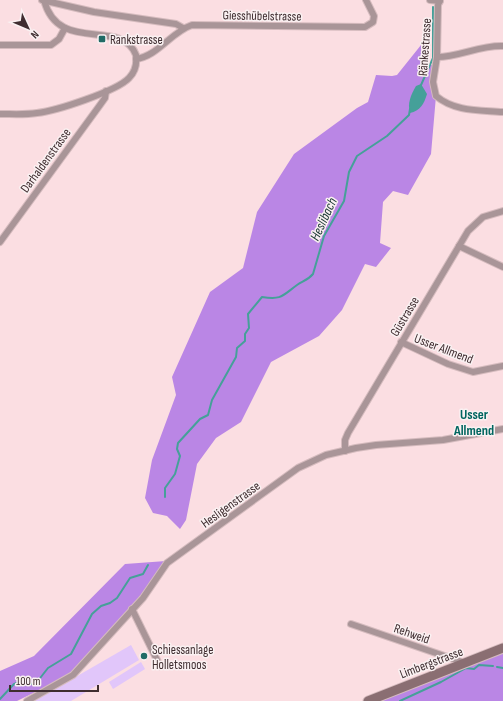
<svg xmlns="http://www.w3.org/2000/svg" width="503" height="701" font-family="'Sofia Sans Condensed',sans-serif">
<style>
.green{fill:#e1c6fa}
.forest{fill:#ba86e5}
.water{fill:#45a099}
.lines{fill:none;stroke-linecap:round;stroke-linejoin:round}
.stream{stroke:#45a099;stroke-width:2}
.street-casing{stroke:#d5bbbe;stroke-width:8}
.secondary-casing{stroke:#d5bbbe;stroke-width:11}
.street{stroke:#a99598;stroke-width:6}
.secondary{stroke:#8a6e72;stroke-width:9}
.poi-dot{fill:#216b66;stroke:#faf1f2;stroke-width:1.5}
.labels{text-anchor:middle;stroke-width:3;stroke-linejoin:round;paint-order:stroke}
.street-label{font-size:13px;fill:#3f2d30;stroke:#faf1f2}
.poi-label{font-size:13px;fill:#3f2d30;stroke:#faf1f2;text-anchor:start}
.water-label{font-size:14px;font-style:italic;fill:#193633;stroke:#faf1f2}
.neighbourhood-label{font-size:14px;font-weight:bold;fill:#00655f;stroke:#faf1f2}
</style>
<rect width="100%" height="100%" fill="#fbdee2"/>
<!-- green -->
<g class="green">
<polygon points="131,645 139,660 71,701 34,701"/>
<polygon points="141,662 145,669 113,689 109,682"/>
</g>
<!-- forest -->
<g class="forest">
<polygon points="421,45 422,62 435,66 436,96 431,154 408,195 393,191 383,202 380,243 391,248 376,267 365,264 342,310 319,336 271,362 241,422 216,438 197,464 186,520 180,529 167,516 153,513 145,498 152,460 176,395 172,377 210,292 243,268 257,212 294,154 357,108 368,102 376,75 392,76 397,75"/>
<polygon points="166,561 138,599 70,675 17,701 0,701 0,671 34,656 125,564"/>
<polygon points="503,648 503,701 380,701"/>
</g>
<!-- water -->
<path class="water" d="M421,84L427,94C424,104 420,111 410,113C407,103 411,95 416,86Z"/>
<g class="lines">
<!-- stream -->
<g class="stream">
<polyline points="421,85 433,58 433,7"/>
<path d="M165,497V488L175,474L180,456L177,449L178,443L200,419L208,415L212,400L236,357L237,348L245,341V334L249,328L248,314L262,297C282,300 282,296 297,285C303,281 308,280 313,274L324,236L344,201L349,172L357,156L387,136L409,115L410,109"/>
<polyline points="497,667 503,668"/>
<polyline points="0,699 14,684 23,681 31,684 37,682 48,668 71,654 92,614 101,606 110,603 117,598 130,578 143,574 148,565"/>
<polyline points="400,701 441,682 466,668 474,669 479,665 493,666"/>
</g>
<!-- street casing -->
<g class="street-casing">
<g id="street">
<polyline points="42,0 94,12 176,24 183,28"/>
<polyline points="430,0 440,1"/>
<path d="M440,0L438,5L437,57L433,82L436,96C455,112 480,110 503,112"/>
<polyline points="0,45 51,45 59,39 65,28"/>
<path d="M437,57C459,57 480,45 503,46"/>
<path d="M136,59C158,56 171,32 192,25L365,27L373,22L374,16L366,0"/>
<path d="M0,114C12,114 25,115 37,113C56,111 117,91 129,78C136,71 137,63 136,55C122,17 58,55 44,0"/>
<polyline points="0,242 100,105 105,98 106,91"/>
<polyline points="459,246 503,267"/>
<polyline points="401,342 448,364 473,372 503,366"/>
<polyline points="345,451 345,440 348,433 468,231 483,217 503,211"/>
<polyline points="132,609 160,666"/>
<polyline points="351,624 465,663"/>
<polyline points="27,701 73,675 143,598 167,563 298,468 326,455 356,448 376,445 443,440 503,429"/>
</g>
</g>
<!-- secondary casing -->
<g class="secondary-casing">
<polyline id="secondary" points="368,701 503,648"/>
</g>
<!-- street -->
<use href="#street" class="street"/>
<!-- secondary -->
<use href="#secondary" class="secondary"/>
</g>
<!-- markers -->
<g class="poi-dot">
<rect x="98" y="35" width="8" height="8" rx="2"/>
<circle cx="144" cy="656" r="4"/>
</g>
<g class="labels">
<!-- street labels -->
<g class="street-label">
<text transform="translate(262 15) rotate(1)" y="5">Giesshübelstrasse</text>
<text transform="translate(424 47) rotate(-86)" y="5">Ränkestrasse</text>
<text transform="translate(45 160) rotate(-54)" y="5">Darhaldenstrasse</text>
<text transform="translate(404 316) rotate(-59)" y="5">Güstrasse</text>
<text transform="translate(444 348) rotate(21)" y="5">Usser Allmend</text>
<text transform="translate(230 504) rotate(-36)" y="5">Hesligenstrasse</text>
<text transform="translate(412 633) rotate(19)" y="5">Rehweid</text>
<text transform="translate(431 662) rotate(-21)" y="5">Limbergstrasse</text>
</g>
<!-- poi labels -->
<g class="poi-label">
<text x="110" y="44">Rankstrasse</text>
<text x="152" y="654">Schiessanlage<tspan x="152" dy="15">Holletsmoos</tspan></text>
</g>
<!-- water labels -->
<g class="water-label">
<text transform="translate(323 219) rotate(-65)" y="5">Heslibach</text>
</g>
<!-- neighbourhood labels -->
<g class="neighbourhood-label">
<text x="474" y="419">Usser<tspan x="474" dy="16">Allmend</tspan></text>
</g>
</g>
<!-- north arrow -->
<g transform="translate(28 28) rotate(134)" stroke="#faf1f2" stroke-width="3" paint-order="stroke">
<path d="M0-3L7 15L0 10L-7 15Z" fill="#3f2d30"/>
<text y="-6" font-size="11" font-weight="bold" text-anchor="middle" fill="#3f2d30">N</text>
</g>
<!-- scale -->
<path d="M10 685v6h88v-6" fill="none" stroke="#3f2d30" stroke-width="2"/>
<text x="16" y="685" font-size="12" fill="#3f2d30" stroke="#faf1f2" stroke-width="3" paint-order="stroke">100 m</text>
</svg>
